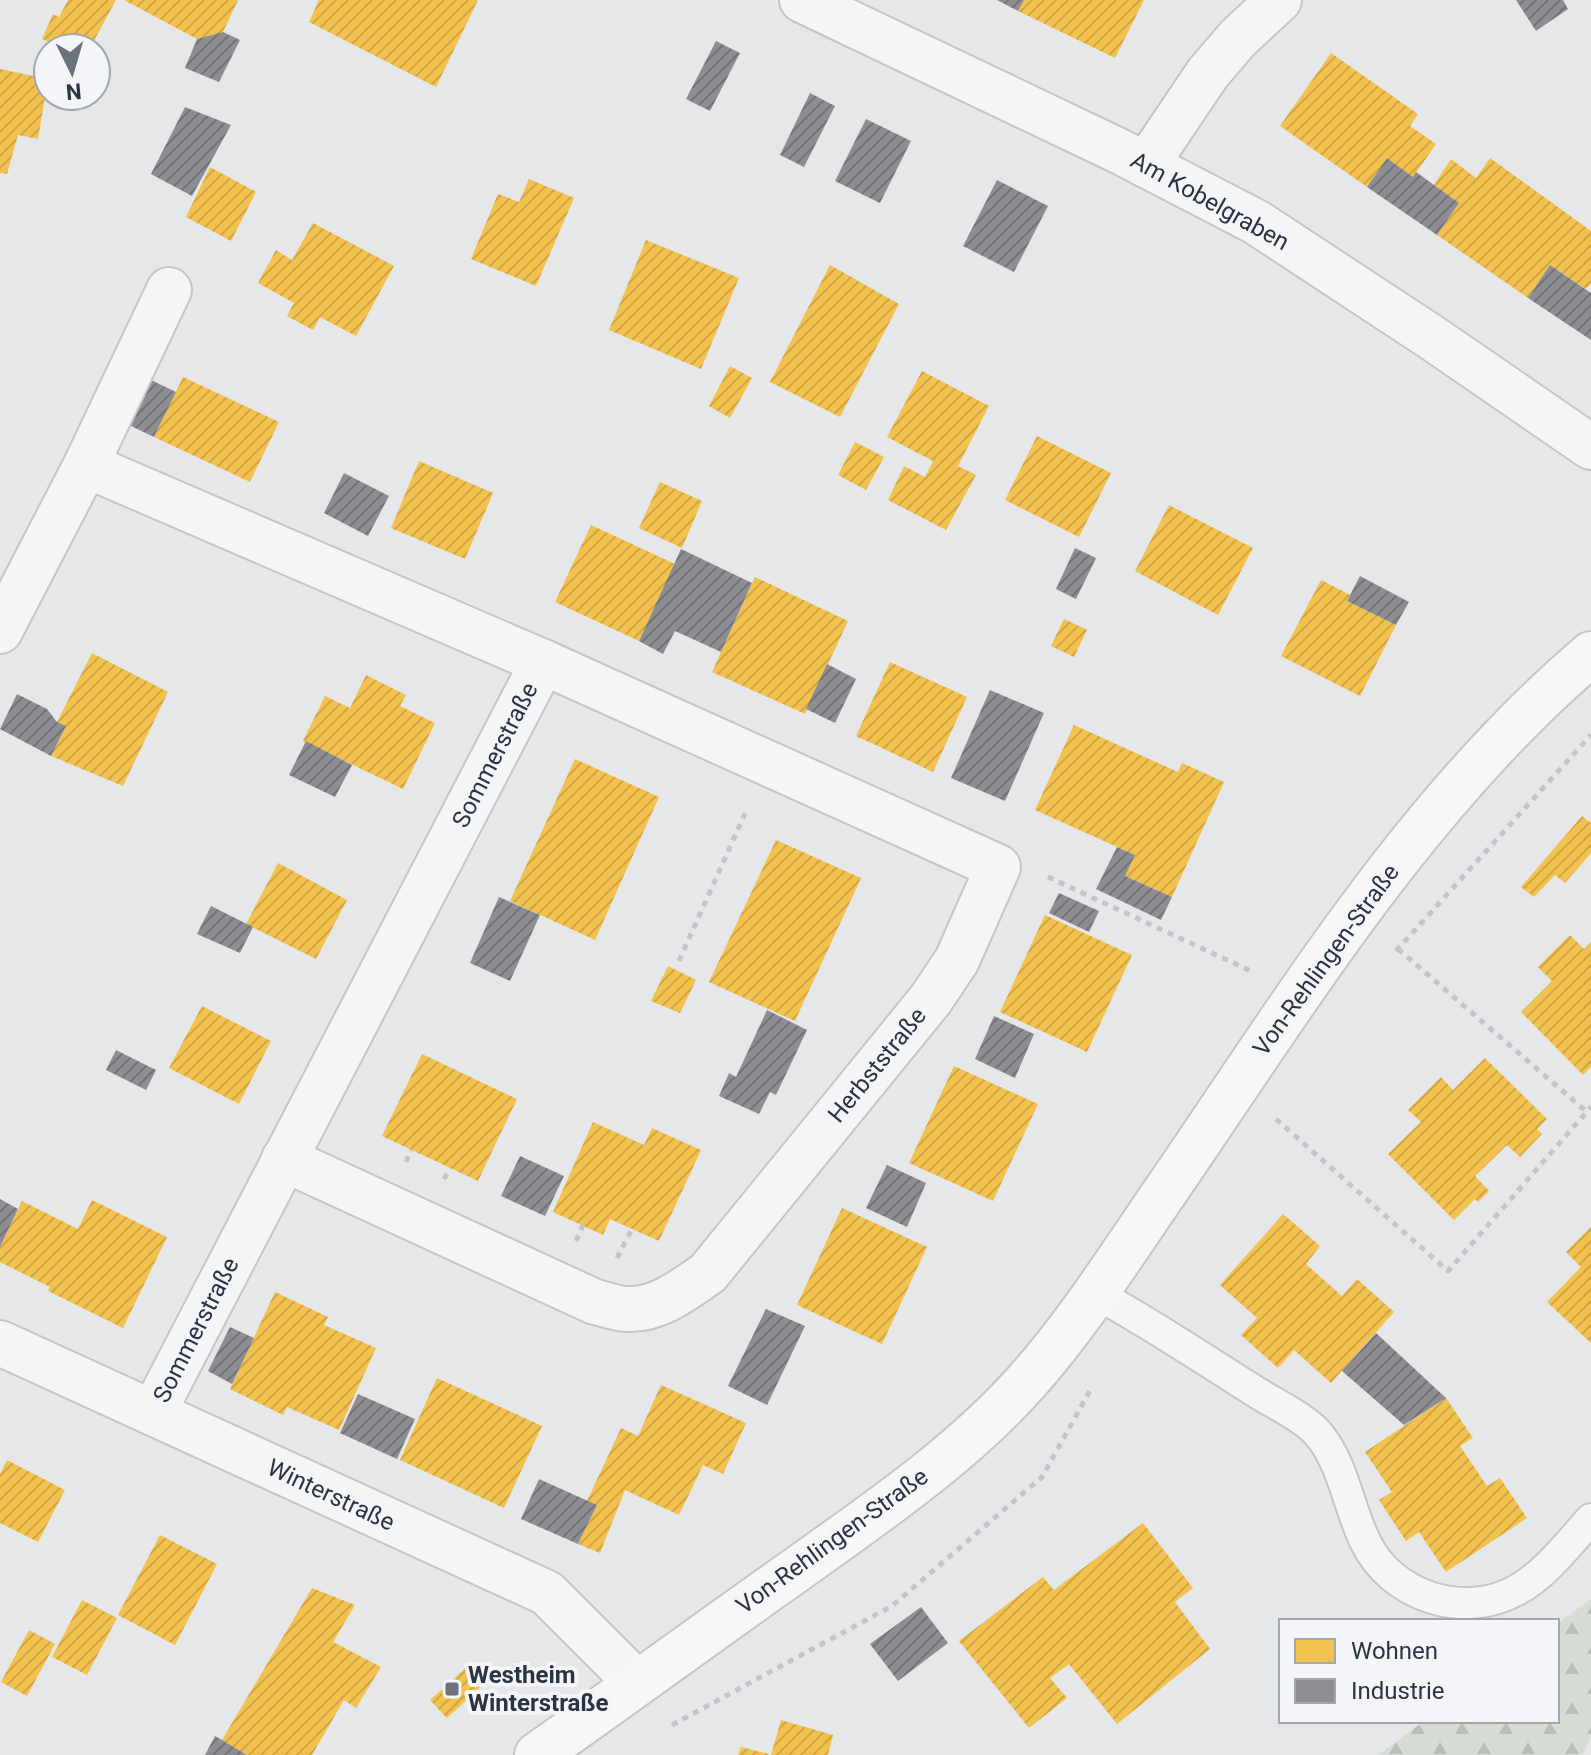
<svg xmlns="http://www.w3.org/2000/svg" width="1591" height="1755" font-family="Roboto,sans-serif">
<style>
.forest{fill:url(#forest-firs)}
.homes{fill:url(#homes-hatch)}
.industry{fill:url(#industry-hatch)}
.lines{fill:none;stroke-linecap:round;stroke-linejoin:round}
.lane-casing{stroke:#c3c5c7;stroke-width:34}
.street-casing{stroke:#c3c5c7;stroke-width:48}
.secondary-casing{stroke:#c3c5c7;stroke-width:48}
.path{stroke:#c4c5c9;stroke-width:5;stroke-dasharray:6 6;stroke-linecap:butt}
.lane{stroke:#f4f5f6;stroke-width:30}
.street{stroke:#f4f5f6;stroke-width:44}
.secondary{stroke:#f7f7f8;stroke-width:44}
.poi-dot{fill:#6c737d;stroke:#f3f5f8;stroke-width:3}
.labels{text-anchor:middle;stroke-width:8;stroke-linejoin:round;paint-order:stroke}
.street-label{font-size:24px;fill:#2b3443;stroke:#f3f5f8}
.poi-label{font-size:24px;font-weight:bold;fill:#2b3443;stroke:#f3f5f8;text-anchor:start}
</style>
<defs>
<pattern id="forest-firs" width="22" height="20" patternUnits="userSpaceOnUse" patternTransform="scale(2)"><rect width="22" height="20" fill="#d6ddd5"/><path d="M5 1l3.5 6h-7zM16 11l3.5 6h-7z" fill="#b8beb8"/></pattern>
<pattern id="homes-hatch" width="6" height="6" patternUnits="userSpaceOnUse" patternTransform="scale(2)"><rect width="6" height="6" fill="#f2c14e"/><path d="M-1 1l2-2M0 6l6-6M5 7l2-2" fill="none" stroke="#d0a645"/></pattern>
<pattern id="industry-hatch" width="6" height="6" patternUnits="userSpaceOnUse" patternTransform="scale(2)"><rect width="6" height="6" fill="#8d8d92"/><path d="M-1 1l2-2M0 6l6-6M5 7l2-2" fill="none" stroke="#737479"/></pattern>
</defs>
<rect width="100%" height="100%" fill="#e5e7e9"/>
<!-- forest -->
<polygon class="forest" points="1591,1599 1591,1736 1583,1755 1378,1755 1424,1721 1557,1721 1557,1624"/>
<!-- homes -->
<g class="homes">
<polygon points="68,0 116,0 90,48 66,48 42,39 53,14 59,17"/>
<polygon points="124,0 238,0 223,32 197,39"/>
<polygon points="319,0 478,0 436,87 309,22"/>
<polygon points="1024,0 1144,0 1115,58 1018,11"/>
<polygon points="1331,53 1418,114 1410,126 1436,144 1413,177 1387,158 1367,187 1280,126"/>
<polygon points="0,69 48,79 38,139 18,135 7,174 0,173"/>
<polygon points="1490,158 1591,231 1591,283 1586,289 1550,265 1528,298 1437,235 1459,203 1434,185 1451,159 1476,178"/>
<polygon points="210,167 256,192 231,241 186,217"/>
<polygon points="529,179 574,198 536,286 471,259 498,194 519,202"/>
<polygon points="313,223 394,266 356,336 320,317 313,330 287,316 294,303 258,283 276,250 292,260"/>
<polygon points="646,240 739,278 701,369 609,330"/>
<polygon points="830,265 899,304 840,417 770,382"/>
<polygon points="730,366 752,378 730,418 709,406"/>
<polygon points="922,371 989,406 958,466 976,475 946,530 888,500 904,466 925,477 933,461 887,437"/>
<polygon points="183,377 279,422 250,482 154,437"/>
<polygon points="1037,436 1111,473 1079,537 1005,500"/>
<polygon points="855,442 884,457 866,490 838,475"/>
<polygon points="419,461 493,493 465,559 391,528"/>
<polygon points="660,482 702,501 682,548 639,528"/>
<polygon points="1169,505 1253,548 1218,615 1135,571"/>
<polygon points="591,525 675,564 639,641 555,602"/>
<polygon points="755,577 848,621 805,714 712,672"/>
<polygon points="1321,580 1350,595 1347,601 1396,625 1360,696 1281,656"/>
<polygon points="1064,619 1087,630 1074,657 1051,646"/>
<polygon points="92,653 168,692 123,786 51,756 66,726 57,722"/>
<polygon points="890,662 967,697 933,772 856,736"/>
<polygon points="366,675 406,695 400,706 435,723 403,789 303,741 325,696 350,708"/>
<polygon points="1074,725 1178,772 1182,763 1224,782 1172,897 1125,876 1135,855 1035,810"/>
<polygon points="575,759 659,797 595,940 510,901"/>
<polygon points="1582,816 1591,823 1591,853 1565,883 1555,875 1534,897 1521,887"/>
<polygon points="776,840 861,878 795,1021 709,982"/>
<polygon points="278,863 347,900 316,959 246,924"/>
<polygon points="1045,915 1132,955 1087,1052 1000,1012"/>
<polygon points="1570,935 1584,949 1591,942 1591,1067 1583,1075 1521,1012 1552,981 1538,967"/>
<polygon points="668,966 696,980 680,1013 651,1001"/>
<polygon points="202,1006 271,1041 239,1104 169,1068"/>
<polygon points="422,1054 517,1099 478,1181 382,1136"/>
<polygon points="1485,1058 1547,1119 1537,1129 1542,1134 1520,1157 1507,1145 1475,1176 1489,1191 1478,1202 1475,1199 1454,1220 1388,1154 1421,1122 1408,1110 1441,1077 1453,1090"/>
<polygon points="954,1066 1038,1104 993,1201 909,1163"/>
<polygon points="593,1122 644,1145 652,1128 701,1150 659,1241 610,1219 603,1235 553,1212"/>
<polygon points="92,1200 167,1237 123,1328 48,1291 50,1287 0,1262 0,1247 22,1201 78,1229"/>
<polygon points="842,1208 927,1247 882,1344 797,1305"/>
<polygon points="1283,1214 1320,1246 1306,1264 1342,1296 1357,1279 1394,1312 1331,1383 1294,1350 1278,1368 1241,1335 1257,1318 1220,1285"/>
<polygon points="1591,1227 1591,1343 1547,1302 1581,1267 1566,1252"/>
<polygon points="275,1292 328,1317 324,1325 376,1348 339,1430 287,1407 283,1415 230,1389"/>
<polygon points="437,1378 542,1426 504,1508 400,1460"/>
<polygon points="661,1385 746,1423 723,1474 703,1465 679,1515 625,1490 600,1553 578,1544 597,1505 587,1501 621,1428 638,1436"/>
<polygon points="1446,1398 1473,1438 1460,1446 1487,1486 1500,1478 1527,1518 1446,1572 1419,1532 1406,1541 1379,1500 1392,1492 1365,1452"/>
<polygon points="7,1460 65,1490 38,1542 0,1523 0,1474"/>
<polygon points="1143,1523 1193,1588 1175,1602 1210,1649 1117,1724 1069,1664 1050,1678 1067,1698 1029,1728 959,1641 1043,1577 1054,1590"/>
<polygon points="160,1535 217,1564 175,1645 118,1615"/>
<polygon points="312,1588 355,1605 333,1642 381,1667 356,1708 344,1700 312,1755 247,1755 222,1740"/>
<polygon points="82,1600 117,1618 87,1675 52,1657"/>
<polygon points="29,1630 55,1644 27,1696 1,1682"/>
<polygon points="470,1664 486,1682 447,1718 430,1700"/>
<polygon points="781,1720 833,1735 828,1755 771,1755"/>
<polygon points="741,1747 769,1754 768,1755 738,1755"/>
</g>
<!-- industry -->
<g class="industry">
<polygon points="997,0 1024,0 1018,11"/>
<polygon points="1516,0 1563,0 1568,9 1536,31"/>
<polygon points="223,32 240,40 219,82 185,68 197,39"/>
<polygon points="716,41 740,53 710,111 686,99"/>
<polygon points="810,93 835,106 804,167 780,155"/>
<polygon points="185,107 231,125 192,196 151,174"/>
<polygon points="866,119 911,141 880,203 835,181"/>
<polygon points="1387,158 1413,177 1416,172 1459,203 1437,235 1367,187"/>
<polygon points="997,180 1048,206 1014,272 963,246"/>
<polygon points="1550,265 1591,293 1591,340 1528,298"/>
<polygon points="151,380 176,392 154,437 129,425"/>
<polygon points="344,473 389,496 368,536 324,513"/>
<polygon points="1075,548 1096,558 1076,599 1056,589"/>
<polygon points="681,549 752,583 721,652 675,631 663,654 639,641"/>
<polygon points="1360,576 1409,602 1396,625 1347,601"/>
<polygon points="827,664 856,679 835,723 806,709"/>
<polygon points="990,690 1044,713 1005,801 951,778"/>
<polygon points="17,694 47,709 57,722 66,726 51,756 0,729"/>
<polygon points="306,741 352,765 335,797 289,775"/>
<polygon points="1117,847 1135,855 1125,876 1172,897 1161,920 1096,889"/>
<polygon points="1059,893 1099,911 1089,932 1049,913"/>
<polygon points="499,897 540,915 510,981 470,963"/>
<polygon points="211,906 253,927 240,953 197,934"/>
<polygon points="767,1010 807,1030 776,1095 770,1092 759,1114 719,1096 729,1073 736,1077"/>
<polygon points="994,1016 1034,1034 1015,1078 975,1059"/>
<polygon points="116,1050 156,1070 146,1090 106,1070"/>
<polygon points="520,1156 564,1176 545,1216 501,1196"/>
<polygon points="887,1165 926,1183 907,1227 866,1208"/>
<polygon points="0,1199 18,1209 0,1247"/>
<polygon points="766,1309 805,1326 767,1405 728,1386"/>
<polygon points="230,1327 254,1338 232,1384 208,1371"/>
<polygon points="1376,1333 1446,1398 1404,1425 1342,1371"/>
<polygon points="358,1394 415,1419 397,1459 340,1433"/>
<polygon points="539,1479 597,1505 578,1544 521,1519"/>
<polygon points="921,1607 948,1643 898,1681 870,1644"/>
<polygon points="215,1736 222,1740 247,1755 205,1755"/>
</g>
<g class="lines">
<!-- lane casing -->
<g class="lane-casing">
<path id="lane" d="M1095,1293C1150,1323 1202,1358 1256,1392C1275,1404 1307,1419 1320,1436C1344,1466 1349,1510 1366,1543C1392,1596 1463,1620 1517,1590C1546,1574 1569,1543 1591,1519"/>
</g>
<!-- street casing -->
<g class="street-casing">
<g id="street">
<polyline points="802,0 1121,152 1256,222 1431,337 1591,447"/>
<polyline points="1146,165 1208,73 1238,38 1279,0"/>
<polyline points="86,465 169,290"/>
<polyline points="0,631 86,465 543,662 153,1413"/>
<path d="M284,1159L595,1302C605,1304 617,1309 627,1309C657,1311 685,1289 708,1273L931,999L957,960L998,867L543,662"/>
<polyline points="0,1343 547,1593 637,1683"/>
</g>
</g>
<!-- secondary casing -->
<g class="secondary-casing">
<path id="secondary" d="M537,1755C621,1696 704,1635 789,1575C871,1516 960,1457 1028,1380C1081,1320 1124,1251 1169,1186C1297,999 1417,802 1591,654"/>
</g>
<!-- path -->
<g class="path">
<polyline points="1048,877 1253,972"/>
<polyline points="1398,949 1587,1112"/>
<polyline points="1396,951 1591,735"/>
<polyline points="679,961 747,809"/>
<polyline points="1276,1119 1448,1271 1591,1107"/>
<polyline points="406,1162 411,1150"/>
<polyline points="444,1179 450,1168"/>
<polyline points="576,1241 583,1225"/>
<polyline points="617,1258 632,1229"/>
<polyline points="672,1725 892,1606 1042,1477 1092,1387"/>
</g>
<!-- lane -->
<use href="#lane" class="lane"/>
<!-- street -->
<use href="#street" class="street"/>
<!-- secondary -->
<use href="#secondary" class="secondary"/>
</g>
<!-- markers -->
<rect class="poi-dot" x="444" y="1681" width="16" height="16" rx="4"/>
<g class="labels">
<!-- street labels -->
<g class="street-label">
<text transform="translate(1210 201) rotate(29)" y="8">Am Kobelgraben</text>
<text transform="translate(495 755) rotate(-63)" y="8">Sommerstraße</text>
<text transform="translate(1326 960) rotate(-54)" y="8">Von-Rehlingen-Straße</text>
<text transform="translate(877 1065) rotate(-51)" y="8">Herbststraße</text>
<text transform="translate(196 1330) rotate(-63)" y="8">Sommerstraße</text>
<text transform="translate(331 1495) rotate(25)" y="8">Winterstraße</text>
<text transform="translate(832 1541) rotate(-36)" y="8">Von-Rehlingen-Straße</text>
</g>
<!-- poi labels -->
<g class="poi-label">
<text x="468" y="1683">Westheim<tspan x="468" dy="28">Winterstraße</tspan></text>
</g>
</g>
<!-- legend -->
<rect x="1279" y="1619" width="280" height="104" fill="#f3f5f8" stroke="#a3a8b0" stroke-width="2"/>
<rect x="1295" y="1639" width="40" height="24" fill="#f2c14e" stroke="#a3a8b0" stroke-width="2"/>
<text x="1351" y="1659" font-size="24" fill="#2b3443">Wohnen</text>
<rect x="1295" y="1679" width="40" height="24" fill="#8d8d92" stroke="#a3a8b0" stroke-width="2"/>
<text x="1351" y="1699" font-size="24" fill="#2b3443">Industrie</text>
<!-- north arrow -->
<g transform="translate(72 72) rotate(175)"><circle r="38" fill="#f3f5f8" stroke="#a3a8b0" stroke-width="2"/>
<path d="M0-6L14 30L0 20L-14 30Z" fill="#6c737d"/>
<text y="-12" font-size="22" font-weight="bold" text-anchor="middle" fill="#2b3443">N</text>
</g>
</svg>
